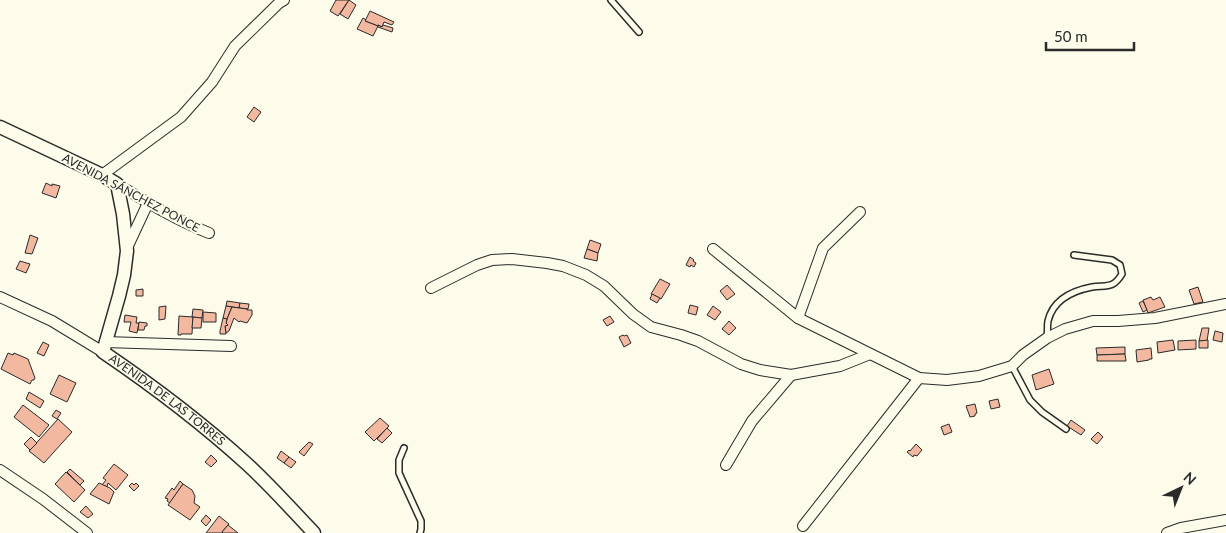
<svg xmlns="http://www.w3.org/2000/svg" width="1226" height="533" font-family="Lato,sans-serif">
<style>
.building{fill:#f2b8a0;stroke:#2b2b2b}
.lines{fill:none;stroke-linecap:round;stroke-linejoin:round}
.service-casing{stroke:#2b2b2b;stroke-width:8}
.minor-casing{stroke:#2b2b2b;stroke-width:12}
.tertiary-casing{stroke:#2b2b2b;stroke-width:15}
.service{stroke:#fdfbea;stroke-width:5}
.minor{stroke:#fdfbea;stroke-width:10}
.tertiary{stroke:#fdfbea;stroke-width:12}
.labels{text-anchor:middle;stroke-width:4;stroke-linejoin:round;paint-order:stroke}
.street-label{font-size:12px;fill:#2b2b2b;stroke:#fdfbea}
</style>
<rect width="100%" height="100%" fill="#fdfbea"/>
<!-- building -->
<g class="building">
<polygon points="336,0 349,0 338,16 330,11"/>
<polygon points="349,0 356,5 348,19 340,14"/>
<polygon points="370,11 394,22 392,25 384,22 382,27 378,25 378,26 365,21"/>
<polygon points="363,18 366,20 365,21 378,26 373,36 357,29"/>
<polygon points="378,25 382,27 383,25 393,28 392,32 378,27"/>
<polygon points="254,107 261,112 254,122 247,117"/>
<polygon points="46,183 52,186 52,184 60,186 56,198 42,193"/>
<polygon points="30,235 38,238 32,254 25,253"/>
<polygon points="590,240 601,244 598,253 587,249"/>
<polygon points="587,249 598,253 597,261 584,258"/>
<polygon points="690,257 694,260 693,261 696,263 694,267 691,265 690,267 686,265"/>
<polygon points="20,261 30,264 26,273 16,269"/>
<polygon points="660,279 670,284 661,299 651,294"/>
<polygon points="727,285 735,294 727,300 720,291"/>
<polygon points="1198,287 1203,302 1194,304 1189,290"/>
<polygon points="143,289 143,296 136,296 136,290"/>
<polygon points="652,294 660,298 657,303 650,299"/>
<polygon points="1151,297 1153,300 1160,297 1165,307 1148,313 1143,300"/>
<polygon points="227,301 240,303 239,308 226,306"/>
<polygon points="1143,301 1147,310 1143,312 1139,303"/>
<polygon points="240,303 249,304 248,309 239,308"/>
<polygon points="690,305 698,307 696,315 688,313"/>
<polygon points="166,306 165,319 159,320 159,307"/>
<polygon points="226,306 232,307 227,319 223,318"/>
<polygon points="713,306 721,312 715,320 707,315"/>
<polygon points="232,307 247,309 247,310 252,310 252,315 247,323 240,321 239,322 234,318 229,331 226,333 225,326 228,325 226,323 227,319"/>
<polygon points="193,309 203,310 202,318 192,317"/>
<polygon points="203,312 216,313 216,322 203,322"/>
<polygon points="125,315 137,317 136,323 139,323 137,333 129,331 131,322 124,322"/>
<polygon points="179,316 193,317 192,334 181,334 181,335 178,335"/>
<polygon points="610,316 614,322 607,326 603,320"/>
<polygon points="193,317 202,318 201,328 192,328"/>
<polygon points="223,318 227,319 226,323 228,325 225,326 226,334 220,334 220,331"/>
<polygon points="729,321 736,328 729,335 722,329"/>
<polygon points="139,322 147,323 147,326 145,326 144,330 138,330"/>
<polygon points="1202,328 1209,328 1207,341 1199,341"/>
<polygon points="1215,331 1223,333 1222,342 1213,340"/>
<polygon points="623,335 624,336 627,335 631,343 624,347 619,337"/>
<polygon points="1173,340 1175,350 1158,353 1157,342"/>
<polygon points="1196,340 1196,349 1178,350 1178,341"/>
<polygon points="1199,341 1208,340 1208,348 1199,348"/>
<polygon points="43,342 49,345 44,356 37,353"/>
<polygon points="1125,347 1125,354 1097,355 1096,348"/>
<polygon points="1151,348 1152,359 1149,359 1149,360 1137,362 1136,350"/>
<polygon points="8,353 13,355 14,353 28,359 35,378 34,380 32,380 30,384 1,369"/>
<polygon points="1125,354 1126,361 1097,361 1097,355"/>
<polygon points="1049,369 1054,384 1036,390 1032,375"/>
<polygon points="59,375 76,383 67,402 50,394"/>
<polygon points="29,392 44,401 40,408 26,399"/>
<polygon points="998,399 1000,407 991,409 989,401"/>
<polygon points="975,404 977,413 975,414 975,416 970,417 966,406"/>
<polygon points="23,405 49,425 39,437 14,417"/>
<polygon points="56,410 61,413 57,419 52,416"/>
<polygon points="380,418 389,426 374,441 365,432"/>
<polygon points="58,419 72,432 44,463 29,451"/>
<polygon points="1071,420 1085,430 1081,435 1067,426"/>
<polygon points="949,424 952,432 944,435 941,427"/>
<polygon points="387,428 392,433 382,443 377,439"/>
<polygon points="1098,432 1103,437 1097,444 1091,439"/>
<polygon points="31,437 37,443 30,450 24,444"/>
<polygon points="309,442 313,444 304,456 299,452"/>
<polygon points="916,444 922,450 917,456 914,455 913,457 907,452 909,450 910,451"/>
<polygon points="281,451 289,457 284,463 277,458"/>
<polygon points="211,455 217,461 211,467 205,462"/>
<polygon points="289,457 296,462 291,468 284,463"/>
<polygon points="114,464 128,475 116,490 108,483 107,487 102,485 106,480 103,478"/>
<polygon points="70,469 84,481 80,485 67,472"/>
<polygon points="66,472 85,490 74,502 55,484"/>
<polygon points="180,481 183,484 170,503 167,501 168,499 165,498 172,488 174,490"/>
<polygon points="99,483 110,488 114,492 109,504 90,494"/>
<polygon points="132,483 134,485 136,483 139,486 134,491 129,486"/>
<polygon points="183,484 192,490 195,496 194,503 200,507 190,520 168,505"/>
<polygon points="86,506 93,514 88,518 80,512"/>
<polygon points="206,515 211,520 206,526 201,521"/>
<polygon points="219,516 229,524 222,532 223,533 206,533"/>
<polygon points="228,525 238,533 223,533 222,532"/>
</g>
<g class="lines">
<!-- service casing -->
<g class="service-casing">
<g id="service">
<polyline points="611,0 639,32"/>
<path d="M1047,337C1048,332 1047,326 1048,321C1053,300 1071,291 1092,287C1107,285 1113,289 1122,274L1120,265L1112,260L1074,255"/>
<polyline points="1012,366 1030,400 1042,412 1066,429"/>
<polyline points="404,448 399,460 399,473 421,521 421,529 420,533"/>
</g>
</g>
<!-- minor casing -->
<g class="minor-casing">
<g id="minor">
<polyline points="102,175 181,117 212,82 235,46 279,3 284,0"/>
<path d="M117,184C147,202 176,220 209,233"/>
<polyline points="127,248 148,203"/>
<polyline points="713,249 798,318 919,378 947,380 979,376 1012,366 1023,355 1047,338 1065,329 1093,321 1118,321 1155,318 1226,304"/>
<polyline points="431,288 477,265 492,260 512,259 547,263 563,266 586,275 604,286 633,314 651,327 681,335 698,341 741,364 760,370 791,375 840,366 870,354"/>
<polyline points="0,297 52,321 103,352"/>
<polyline points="798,318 823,248 860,212"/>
<polyline points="105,342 231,346"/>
<polyline points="726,465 752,421 791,375"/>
<polyline points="0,470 43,499 87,533"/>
<polyline points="803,526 919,378"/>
<polyline points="1167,533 1181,528 1226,520"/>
</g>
</g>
<!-- tertiary casing -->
<g class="tertiary-casing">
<g id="tertiary">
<path id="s1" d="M0,127L102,175L117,184L123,214L127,251L124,275L119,296L103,352C153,386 202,423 247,464C271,486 292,510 314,533"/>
</g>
</g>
<!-- service -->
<use href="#service" class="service"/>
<!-- minor -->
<use href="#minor" class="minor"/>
<!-- tertiary -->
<use href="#tertiary" class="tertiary"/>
</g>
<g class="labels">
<!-- street labels -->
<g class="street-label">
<text transform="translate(131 193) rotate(28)" y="4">AVENIDA SÁNCHEZ PONCE</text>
<text dy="4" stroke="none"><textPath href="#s1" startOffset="382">AVENIDA DE LAS TORRES</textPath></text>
</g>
</g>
<!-- north arrow -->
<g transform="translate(1181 488) rotate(43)" stroke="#fdfbea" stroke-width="4" paint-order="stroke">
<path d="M0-4L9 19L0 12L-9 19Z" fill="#2b2b2b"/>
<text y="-8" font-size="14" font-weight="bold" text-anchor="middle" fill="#2b2b2b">N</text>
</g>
<!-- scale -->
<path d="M1046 42v8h88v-8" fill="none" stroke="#2b2b2b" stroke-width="2.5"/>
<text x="1054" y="42" font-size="15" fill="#2b2b2b" stroke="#fdfbea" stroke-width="4" paint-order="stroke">50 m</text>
</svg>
